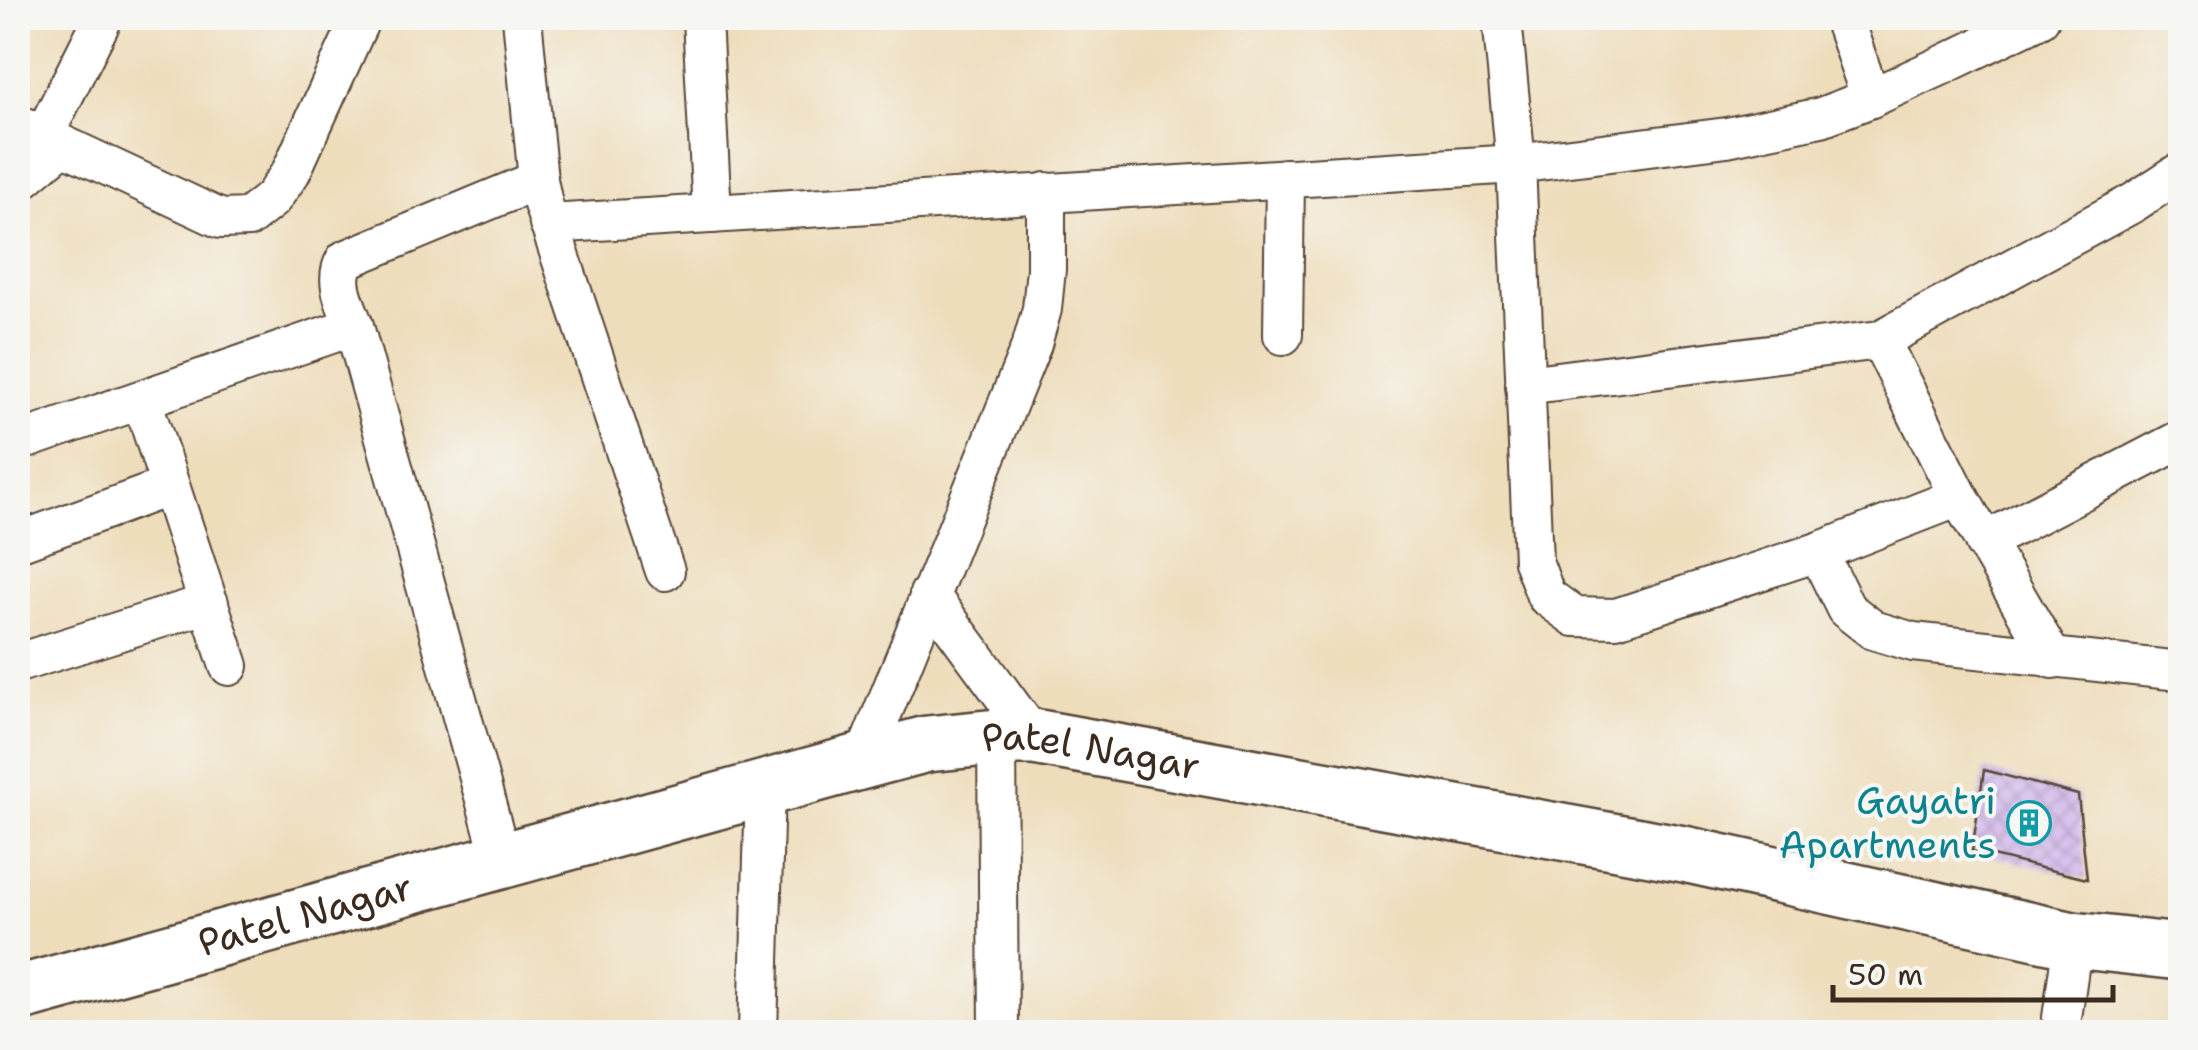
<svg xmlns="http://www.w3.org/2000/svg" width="2198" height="1050" font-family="'Shantell Sans',sans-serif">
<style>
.building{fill:url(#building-cross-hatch)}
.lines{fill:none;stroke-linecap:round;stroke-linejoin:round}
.street-casing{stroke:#564536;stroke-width:42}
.secondary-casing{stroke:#564536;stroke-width:60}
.street{stroke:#fff;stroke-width:38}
.secondary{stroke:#fff;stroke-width:55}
.labels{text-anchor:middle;stroke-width:8;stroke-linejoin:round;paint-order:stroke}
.street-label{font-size:38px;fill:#3b2a1e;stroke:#f6f6f2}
.culture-label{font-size:38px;fill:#0d838f;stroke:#f6f6f2;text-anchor:end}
</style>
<defs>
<pattern id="building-cross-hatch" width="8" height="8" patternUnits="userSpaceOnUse" patternTransform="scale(2.5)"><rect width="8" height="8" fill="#d2b7ed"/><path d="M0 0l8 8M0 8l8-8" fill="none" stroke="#ac95bf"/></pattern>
</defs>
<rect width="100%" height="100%" fill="#f6f6f2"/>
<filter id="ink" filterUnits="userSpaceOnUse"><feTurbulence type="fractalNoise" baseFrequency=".01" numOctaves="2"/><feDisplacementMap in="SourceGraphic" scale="20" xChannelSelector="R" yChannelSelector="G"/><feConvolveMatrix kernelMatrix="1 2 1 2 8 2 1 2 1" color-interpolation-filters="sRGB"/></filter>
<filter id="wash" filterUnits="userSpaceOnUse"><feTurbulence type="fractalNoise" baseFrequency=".0048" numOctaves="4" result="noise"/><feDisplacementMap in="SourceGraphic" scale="40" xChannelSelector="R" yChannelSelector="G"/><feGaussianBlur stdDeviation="2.25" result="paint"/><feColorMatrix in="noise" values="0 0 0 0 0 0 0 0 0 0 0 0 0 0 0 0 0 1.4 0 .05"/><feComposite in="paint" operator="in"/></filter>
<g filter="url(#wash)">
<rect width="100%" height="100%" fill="#edb"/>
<g id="blocks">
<!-- building -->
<polygon class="building" points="1984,770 2078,795 2087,879 1972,851"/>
</g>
</g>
<g filter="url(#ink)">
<use href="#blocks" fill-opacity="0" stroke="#564536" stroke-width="2.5"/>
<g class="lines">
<!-- street casing -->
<g class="street-casing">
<g id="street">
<polyline points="522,18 538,180 543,204 665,571"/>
<polyline points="702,18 712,214"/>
<polyline points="1502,18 1516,164 1533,561 1546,596 1575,617 1616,618 1818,552 1959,497"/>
<polyline points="1843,18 1871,98"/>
<polyline points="18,124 221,219 248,218 272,199 291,172 361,18"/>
<polyline points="43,137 103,18"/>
<polyline points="18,183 62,146"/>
<polyline points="549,224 1516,164 1727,137 1821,117 1871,98 1945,64 2040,18"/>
<polyline points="1283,335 1285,178"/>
<polyline points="1880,340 1959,497 2053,659"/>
<polyline points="1525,385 1880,340 2133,203 2180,172"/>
<polyline points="142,400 229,666"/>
<polyline points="18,442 354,326"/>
<polyline points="18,542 170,486"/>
<polyline points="1984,542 2180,440"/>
<polyline points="1818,552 1846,609 1873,630 1913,642 2180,671"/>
<polyline points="929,594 1034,737"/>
<polyline points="18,663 209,603"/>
<polyline points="997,737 999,1032"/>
<polyline points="863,761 1032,344 1042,309 1046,269 1046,192"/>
<path d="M502,861L354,326C346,304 333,281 345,260L538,180"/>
<polyline points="758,1032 765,788"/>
<polyline points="2060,1032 2073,940"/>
</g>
</g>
<!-- secondary casing -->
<g class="secondary-casing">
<g id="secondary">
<path id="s1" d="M18,994L863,761L927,744L997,737H1034L1684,854L2073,940L2180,952"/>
</g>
</g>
<!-- street -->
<use href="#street" class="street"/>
<!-- secondary -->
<use href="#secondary" class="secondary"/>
</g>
</g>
<!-- icons -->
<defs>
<g id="building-ring" transform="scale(2.25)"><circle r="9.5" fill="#f6f6f2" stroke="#0f9aa8" stroke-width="1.5"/><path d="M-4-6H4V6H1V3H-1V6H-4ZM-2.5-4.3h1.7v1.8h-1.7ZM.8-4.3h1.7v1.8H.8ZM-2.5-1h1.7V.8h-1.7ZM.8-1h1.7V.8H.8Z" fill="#0f9aa8"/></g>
</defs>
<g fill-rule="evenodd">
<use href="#building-ring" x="2029" y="823"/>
</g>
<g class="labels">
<!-- street labels -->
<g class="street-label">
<text dy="13" stroke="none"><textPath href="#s1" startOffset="1108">Patel Nagar</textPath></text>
<text dy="13" stroke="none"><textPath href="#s1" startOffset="298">Patel Nagar</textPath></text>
</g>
<!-- culture labels -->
<g class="culture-label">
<text x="1996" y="814">Gayatri<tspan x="1996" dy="44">Apartments</tspan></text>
</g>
</g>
<!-- margin -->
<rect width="2198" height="1050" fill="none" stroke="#f6f6f2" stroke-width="60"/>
<!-- scale -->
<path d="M1833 985v15h280v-15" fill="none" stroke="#3b2a1e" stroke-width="5"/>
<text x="1848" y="985" font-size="30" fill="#3b2a1e" stroke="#f6f6f2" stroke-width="8" paint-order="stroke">50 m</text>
</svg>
